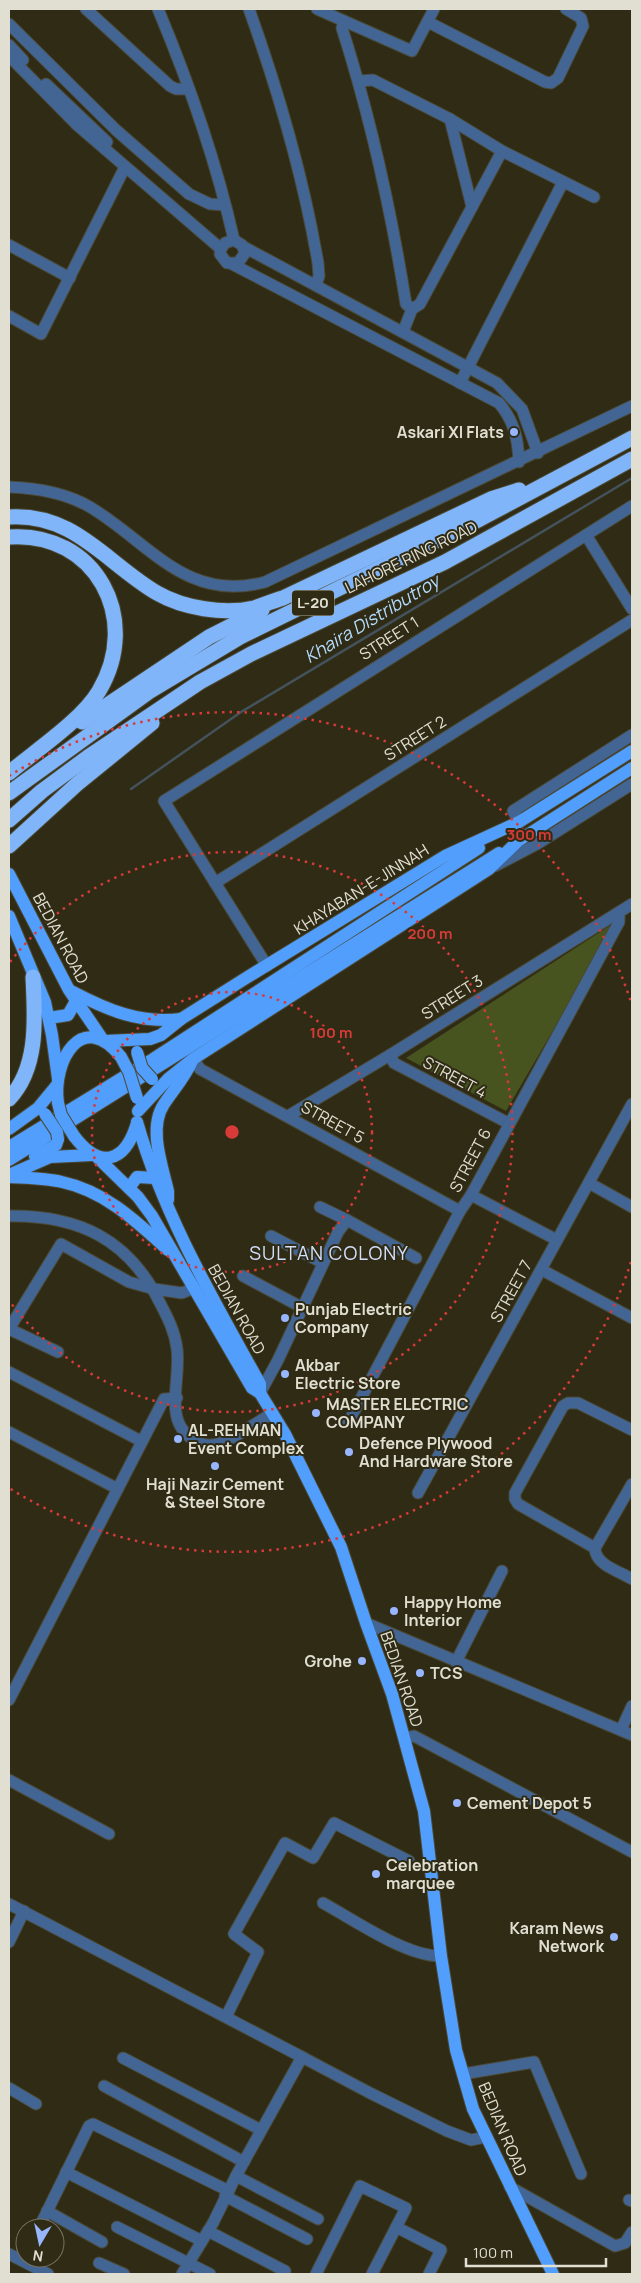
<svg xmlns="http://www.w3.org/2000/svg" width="641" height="2283" font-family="Manrope,sans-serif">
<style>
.green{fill:#47541f}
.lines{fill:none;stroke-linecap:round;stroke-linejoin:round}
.stream{stroke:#44525c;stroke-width:2.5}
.minor-casing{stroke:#4b4833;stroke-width:13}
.major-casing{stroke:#4b4833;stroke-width:14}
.highway-casing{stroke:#4b4833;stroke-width:17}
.minor{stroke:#426593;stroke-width:11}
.major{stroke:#519efc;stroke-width:12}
.highway{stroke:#81b5f9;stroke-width:15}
.major-bridge-casing{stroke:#4b4833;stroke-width:14;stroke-linecap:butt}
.major-bridge{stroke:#519efc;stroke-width:12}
.ring{fill:none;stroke:#d73a39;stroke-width:2.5;stroke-dasharray:2.5 5}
.poi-dot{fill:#97b6fd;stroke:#2f2b15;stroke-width:2}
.labels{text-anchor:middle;stroke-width:4;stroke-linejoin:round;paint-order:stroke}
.shield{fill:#2f2b15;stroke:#aca999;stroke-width:1}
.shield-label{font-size:15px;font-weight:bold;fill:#e1dfd2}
.poi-label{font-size:16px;font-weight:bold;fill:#e1dfd2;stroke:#2f2b15;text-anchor:start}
.street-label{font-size:16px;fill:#e1dfd2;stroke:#2f2b15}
.water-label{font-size:18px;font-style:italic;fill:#b4dcfd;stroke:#2f2b15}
.quarter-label{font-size:19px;letter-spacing:1px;fill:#d2defa;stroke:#2f2b15}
.centre{fill:#d73a39;stroke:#2f2b15;stroke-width:2.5}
.ring-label{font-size:15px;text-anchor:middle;font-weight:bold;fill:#d73a39;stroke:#2f2b15;stroke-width:4;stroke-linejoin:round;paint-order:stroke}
</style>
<rect width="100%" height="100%" fill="#2f2b15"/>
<!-- green -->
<polygon class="green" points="617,921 506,1111 406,1058"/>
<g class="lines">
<!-- stream -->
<polyline class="stream" points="131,789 241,712 632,478"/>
<!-- minor casing -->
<g class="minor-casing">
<g id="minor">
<polyline points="86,9 170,86 176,89 189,89"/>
<path d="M158,9C189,83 216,161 234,240"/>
<path d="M249,9C279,93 303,175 318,263L319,276L316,285"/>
<polyline points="317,9 412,51 434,9"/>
<path d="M344,21L342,28C371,119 391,210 406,304L412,309L403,332"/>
<polyline points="428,22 545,82 551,83 558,78 583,26 581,18 566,9"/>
<polyline points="9,24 116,130 189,194 210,204 225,205"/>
<polyline points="9,45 23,60"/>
<polyline points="9,56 76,124 221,249 220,254 227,263 238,263 245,253 242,245 234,240 225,243 221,249"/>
<polyline points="359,81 373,80 450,119 502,151 594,197"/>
<polyline points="46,84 107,142"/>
<polyline points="450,119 472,207"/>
<polyline points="9,245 70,278"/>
<polyline points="244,247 497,383 522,409 538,453"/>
<path d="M232,264L499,403C514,421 518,438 519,462"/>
<polyline points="412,309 420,304 502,151"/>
<polyline points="9,316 41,334 125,167"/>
<polyline points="460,383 563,182"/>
<path d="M9,487C36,488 66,493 90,507C150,543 186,603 265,582L632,406"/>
<polyline points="586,535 632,609"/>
<polyline points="519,822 513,811 632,735"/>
<polyline points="495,866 537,844 632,784"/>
<polyline points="215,883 632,620"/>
<polyline points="267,966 164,801 632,506"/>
<polyline points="390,1055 394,1063 508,1123"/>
<polyline points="193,1059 200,1069 460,1211"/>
<polyline points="288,1116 390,1055 632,904"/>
<polyline points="589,1183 632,1207"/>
<polyline points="471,1195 557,1240"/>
<polyline points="320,1207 347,1220"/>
<path d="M9,1216C78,1215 129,1239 160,1303C168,1318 175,1332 177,1349C180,1370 171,1402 178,1421C183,1434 195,1444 209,1445C226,1446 256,1422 273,1413"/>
<polyline points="271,1236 323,1263"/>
<polyline points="542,1270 632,1318"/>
<polyline points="243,1276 303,1308"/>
<polyline points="9,1329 61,1244 129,1282 154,1289 182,1293 202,1285"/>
<polyline points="9,1329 58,1352"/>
<polyline points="9,1372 141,1441"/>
<polyline points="260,1393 278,1360 338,1232 347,1220 416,1258"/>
<polyline points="348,1423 460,1211 471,1195 619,922 619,913"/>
<polyline points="9,1432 116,1488"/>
<path d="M632,1484L595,1548C595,1565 619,1571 632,1579"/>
<polyline points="418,1493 632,1104"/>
<polyline points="595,1548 518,1504 515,1499 515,1493 563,1406 568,1403 578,1403 632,1430"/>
<polyline points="366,1623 632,1735"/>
<polyline points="456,1662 502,1571"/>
<polyline points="9,1700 164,1399 177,1398"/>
<polyline points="621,1730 632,1706"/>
<polyline points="405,1738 414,1736 632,1852"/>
<polyline points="9,1780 109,1834"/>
<path d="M323,1903C354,1920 407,1957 441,1956"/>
<polyline points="9,1904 302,2057"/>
<polyline points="9,1942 24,1911"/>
<polyline points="226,2017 258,1952 234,1934 285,1843 313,1858 334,1823 409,1861"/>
<polyline points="123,2058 261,2130"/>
<polyline points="463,2074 534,2062 581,2174"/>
<polyline points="104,2086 244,2162"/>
<polyline points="9,2088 36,2104"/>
<polyline points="66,2172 202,2241"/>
<polyline points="236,2176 318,2219"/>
<polyline points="510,2187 615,2246 625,2243 632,2232"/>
<polyline points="225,2196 307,2239"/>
<polyline points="629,2200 632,2201"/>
<polyline points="47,2211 102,2242"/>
<polyline points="117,2227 210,2274"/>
<polyline points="396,2227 441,2250 429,2274"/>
<polyline points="39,2228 89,2126 93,2124 229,2191"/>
<polyline points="208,2231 285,2271"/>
<polyline points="9,2254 48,2274"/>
<polyline points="99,2263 124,2274"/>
<polyline points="182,2274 213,2223 236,2176 302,2057 370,2093 447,2131 471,2140 486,2137"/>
<polyline points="316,2274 360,2186 406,2208 372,2274"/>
</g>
</g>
<!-- major casing -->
<g class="major-casing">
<g id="major">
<polyline points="9,874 69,990 103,1040"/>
<polyline points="9,916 45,1002 52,1035 58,1079"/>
<path d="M71,991C107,1010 140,1024 181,1019"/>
<polyline points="49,1018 68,1015 76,1001"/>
<polyline points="105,1041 150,1039 161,1035 181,1019 246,978 445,856 519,822 632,751"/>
<path d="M58,1103C52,1061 82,1008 121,1057"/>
<polyline points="138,1111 168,1079 193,1059 489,869 518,841 632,768"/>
<path d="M137,1122C164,1216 213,1299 260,1384V1393L285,1434L341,1547L366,1623L392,1694L424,1811L441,1956L456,2050L473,2109L553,2274"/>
<polyline points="9,1129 38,1108 57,1085"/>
<path d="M74,1136C100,1170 125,1163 137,1123"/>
<polyline points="9,1147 153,1059 479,848"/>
<polyline points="35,1156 56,1145 58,1139"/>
<polyline points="97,1157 138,1197 152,1216 252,1388 260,1393"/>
<polyline points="9,1160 499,853"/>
<polyline points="9,1175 50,1157 92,1155"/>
<path d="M9,1177C27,1178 45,1178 62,1182C105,1191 137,1222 168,1250"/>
<polyline points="129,1188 137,1177 155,1178"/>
<path d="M168,1200V1191C162,1165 148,1128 164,1104C174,1089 185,1077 192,1061"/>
</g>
</g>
<!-- highway casing -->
<g class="highway-casing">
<g id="highway">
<path d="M9,517C75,513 106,563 157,593C183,608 224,615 254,608C263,605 273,601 283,598L491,499L519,490"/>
<path d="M9,537C96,531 142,619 99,691C82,720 35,751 9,773"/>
<polyline points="82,722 209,637 262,610"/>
<polyline points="9,793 150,691 240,637 480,519 632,438"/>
<polyline points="9,820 42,791 88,757 200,682 251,654 445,562 632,459"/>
<polyline points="9,846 77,784 152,723"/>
<path d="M9,1099C39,1068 35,1017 33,977"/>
</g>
</g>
<!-- minor -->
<use href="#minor" class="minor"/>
<!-- major -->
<use href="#major" class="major"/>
<!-- highway -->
<use href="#highway" class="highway"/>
<!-- major-bridge casing -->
<g class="major-bridge-casing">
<g id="major-bridge">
<polyline points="137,1052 142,1068 152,1079"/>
<polyline points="121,1057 129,1072 137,1098"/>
<polyline points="58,1103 61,1115 74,1136"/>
<polyline points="45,1114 57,1132 58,1139"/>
</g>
</g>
<!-- major-bridge -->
<use href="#major-bridge" class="major-bridge"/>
</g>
<!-- distance rings -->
<g class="ring">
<circle cx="232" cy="1132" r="140"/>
<path d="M10 962A280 280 0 1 1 10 1302"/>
<path d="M631 1262A420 420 0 0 1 9 1488M9 776A420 420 0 0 1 631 1002"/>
</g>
<!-- markers -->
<g class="poi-dot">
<circle cx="514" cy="432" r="5"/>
<circle cx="285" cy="1318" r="5"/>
<circle cx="285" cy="1374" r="5"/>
<circle cx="316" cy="1413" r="5"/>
<circle cx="178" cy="1439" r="5"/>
<circle cx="349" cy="1452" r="5"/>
<circle cx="215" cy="1466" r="5"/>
<circle cx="394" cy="1611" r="5"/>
<circle cx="362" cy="1661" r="5"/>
<circle cx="420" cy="1673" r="5"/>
<circle cx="457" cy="1803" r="5"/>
<circle cx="376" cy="1874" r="5"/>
<circle cx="614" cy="1937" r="5"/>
</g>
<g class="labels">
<!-- shield labels -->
<rect class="shield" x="292" y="590.5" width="42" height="25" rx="4"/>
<g class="shield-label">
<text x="313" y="608">L-20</text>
</g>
<!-- poi labels -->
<g class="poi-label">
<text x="504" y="438" text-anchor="end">Askari XI Flats</text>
<text x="295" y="1315">Punjab Electric<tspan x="295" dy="18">Company</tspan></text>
<text x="295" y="1371">Akbar<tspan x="295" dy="18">Electric Store</tspan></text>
<text x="326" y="1410">MASTER ELECTRIC<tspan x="326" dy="18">COMPANY</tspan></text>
<text x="188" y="1436">AL-REHMAN<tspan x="188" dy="18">Event Complex</tspan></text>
<text x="359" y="1449">Defence Plywood<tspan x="359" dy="18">And Hardware Store</tspan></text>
<text x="215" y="1490" text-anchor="middle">Haji Nazir Cement<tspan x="215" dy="18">&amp; Steel Store</tspan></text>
<text x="404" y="1608">Happy Home<tspan x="404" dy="18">Interior</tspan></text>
<text x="352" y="1667" text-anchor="end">Grohe</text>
<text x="430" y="1679">TCS</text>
<text x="467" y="1809">Cement Depot 5</text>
<text x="386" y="1871">Celebration<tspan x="386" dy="18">marquee</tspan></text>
<text x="604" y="1934" text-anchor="end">Karam News<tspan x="604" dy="18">Network</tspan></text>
</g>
<!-- street labels -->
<g class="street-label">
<text transform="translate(411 557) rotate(-26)" y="6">LAHORE RING ROAD</text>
<text transform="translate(389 638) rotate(-32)" y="6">STREET 1</text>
<text transform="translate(415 738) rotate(-32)" y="6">STREET 2</text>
<text transform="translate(361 889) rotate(-32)" y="6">KHAYABAN-E-JINNAH</text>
<text transform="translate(61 938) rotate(62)" y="6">BEDIAN ROAD</text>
<text transform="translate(452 997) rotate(-32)" y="6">STREET 3</text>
<text transform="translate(455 1077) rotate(28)" y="6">STREET 4</text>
<text transform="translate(333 1122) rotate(29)" y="6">STREET 5</text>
<text transform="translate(470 1160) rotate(-62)" y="6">STREET 6</text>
<text transform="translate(511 1291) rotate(-61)" y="6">STREET 7</text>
<text transform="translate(237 1309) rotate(61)" y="6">BEDIAN ROAD</text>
<text transform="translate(402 1679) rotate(71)" y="6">BEDIAN ROAD</text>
<text transform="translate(503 2129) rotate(67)" y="6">BEDIAN ROAD</text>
</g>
<!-- water labels -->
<g class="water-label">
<text transform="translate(372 619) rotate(-31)" y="6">Khaira Distributroy</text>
</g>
<!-- quarter labels -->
<g class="quarter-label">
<text x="329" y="1260">SULTAN COLONY</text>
</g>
</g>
<circle cx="232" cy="1132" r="8" class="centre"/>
<g class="ring-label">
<text x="529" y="840">300 m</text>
<text x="430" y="939">200 m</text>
<text x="331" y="1038">100 m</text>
</g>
<!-- border -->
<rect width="641" height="2283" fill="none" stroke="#e1dfd2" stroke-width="20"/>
<!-- north arrow -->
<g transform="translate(40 2243) rotate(189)"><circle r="24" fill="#2f2b15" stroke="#767361"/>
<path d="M0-4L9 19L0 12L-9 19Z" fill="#97b6fd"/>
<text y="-8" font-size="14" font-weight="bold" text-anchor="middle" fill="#e1dfd2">N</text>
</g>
<!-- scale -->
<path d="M466 2258v8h140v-8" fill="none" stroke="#e1dfd2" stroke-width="2.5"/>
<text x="473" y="2258" font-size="15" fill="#e1dfd2" stroke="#2f2b15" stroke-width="4" paint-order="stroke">100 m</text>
</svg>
